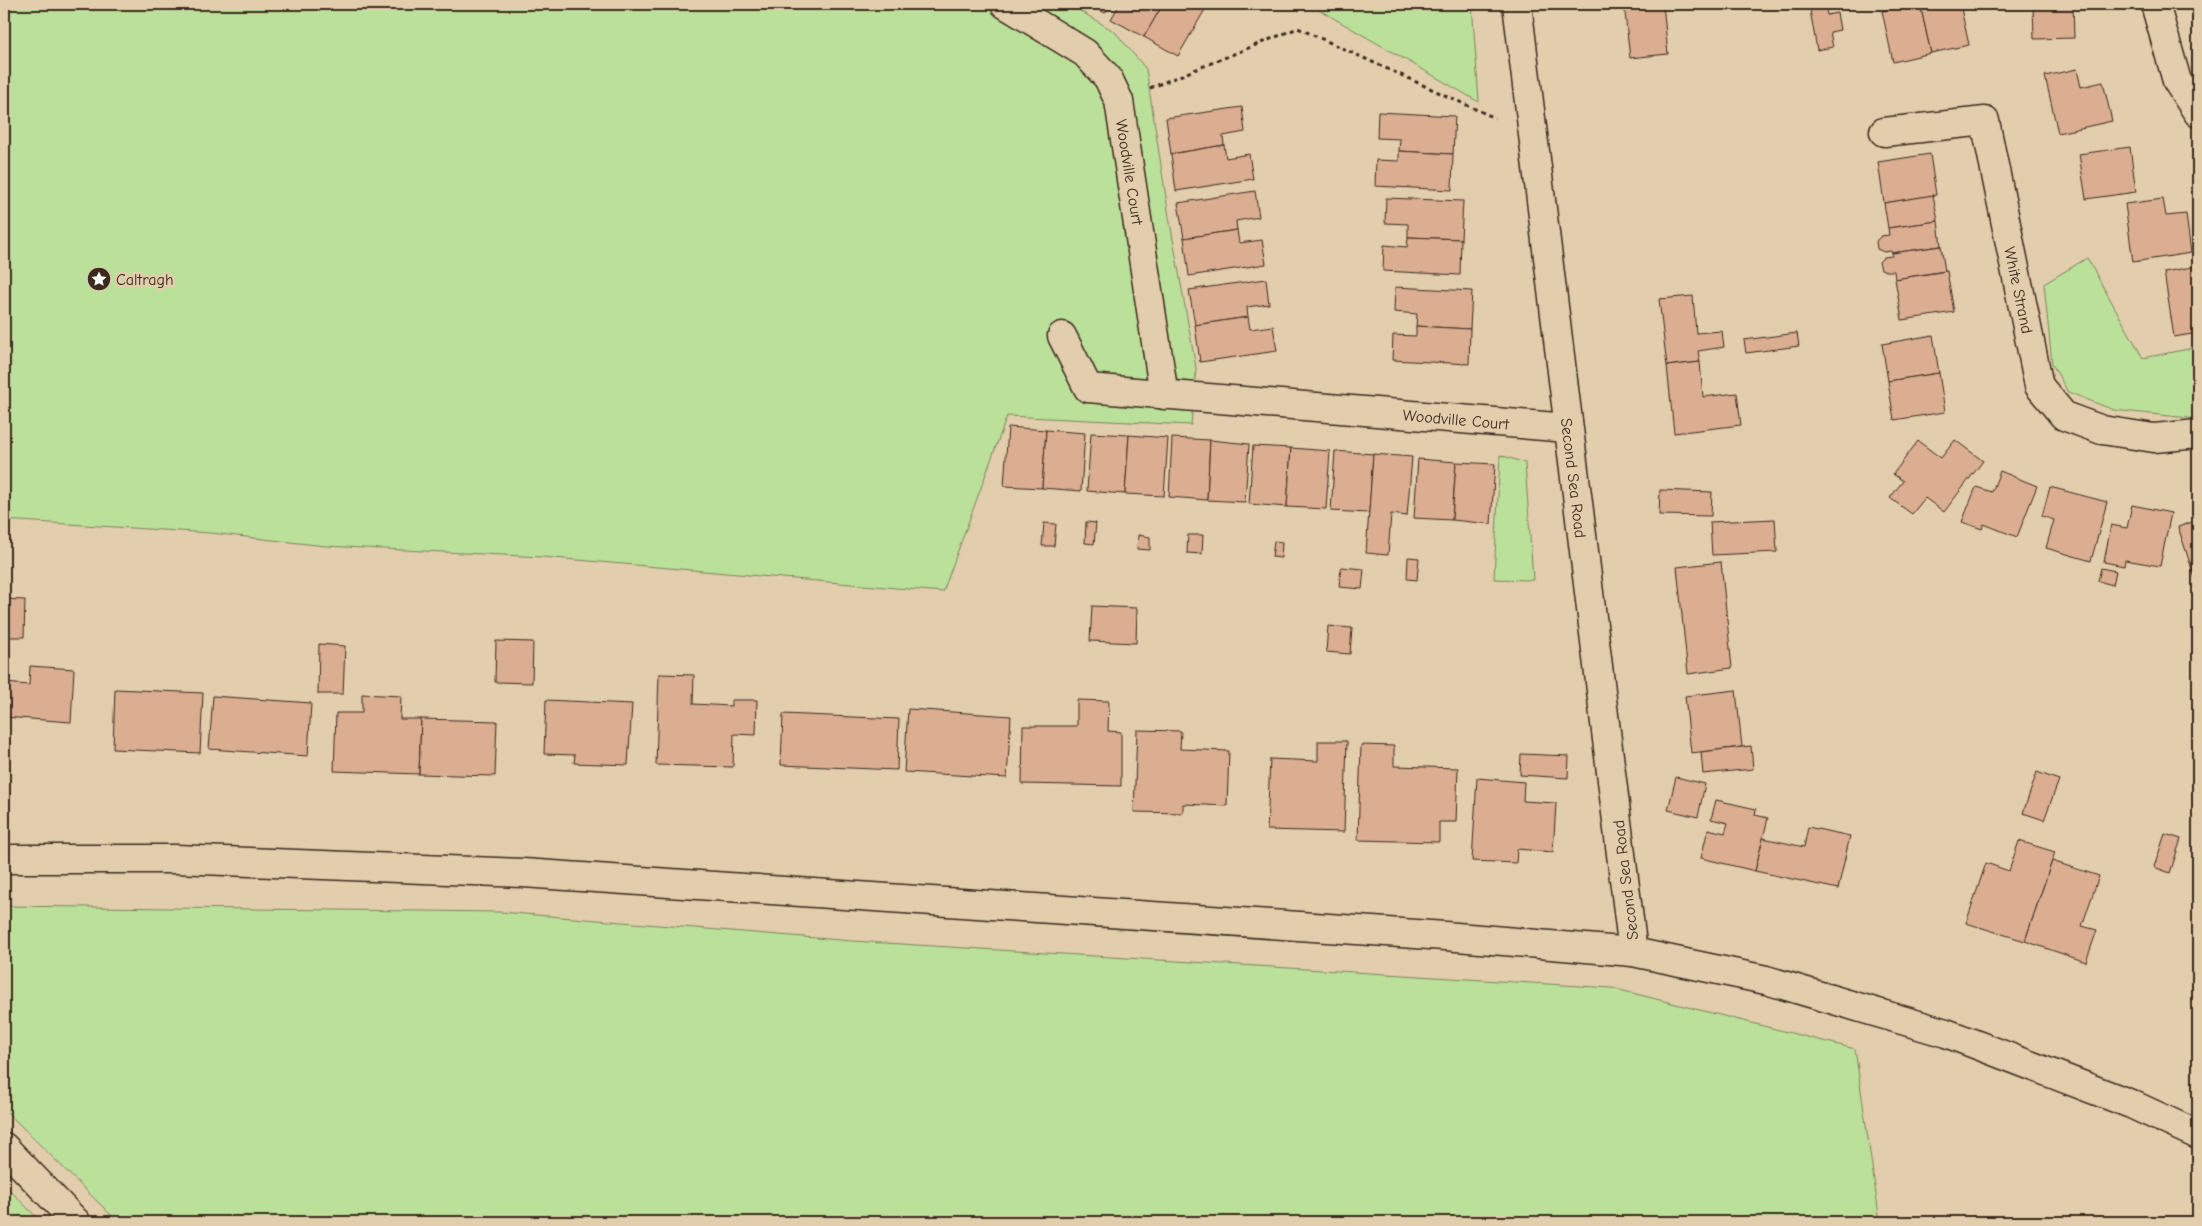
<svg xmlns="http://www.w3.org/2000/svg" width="2202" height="1226" font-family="'Comic Neue',sans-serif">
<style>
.green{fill:#bbe09a;stroke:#7b855c}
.building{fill:#dbad91;stroke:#3b2a1e}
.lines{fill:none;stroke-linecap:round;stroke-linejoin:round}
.street-casing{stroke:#3b2a1e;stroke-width:31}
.secondary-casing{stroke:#3b2a1e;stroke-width:31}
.path{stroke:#3b2a1e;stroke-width:3;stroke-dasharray:4 4;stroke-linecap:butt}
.street{stroke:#e2cdac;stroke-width:28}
.secondary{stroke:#e2cdac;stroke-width:28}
.labels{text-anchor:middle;stroke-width:5;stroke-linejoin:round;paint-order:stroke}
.street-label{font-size:16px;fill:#3b2a1e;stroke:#e2cdac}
.poi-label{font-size:16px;fill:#3b2a1e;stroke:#e2cdac;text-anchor:start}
</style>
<rect width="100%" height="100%" fill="#e2cdac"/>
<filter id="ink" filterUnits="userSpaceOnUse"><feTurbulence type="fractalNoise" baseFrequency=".02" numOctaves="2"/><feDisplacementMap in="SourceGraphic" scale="10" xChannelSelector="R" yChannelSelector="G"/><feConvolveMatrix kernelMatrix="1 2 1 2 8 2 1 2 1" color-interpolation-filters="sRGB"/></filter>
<g filter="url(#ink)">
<!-- green -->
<g class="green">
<polygon points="4,4 1069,4 1115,32 1146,69 1169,217 1196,368 1191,425 1007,416 943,592 543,557 325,546 211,533 4,520"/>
<polygon points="1309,4 1472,4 1479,102"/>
<polygon points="2087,258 2143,358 2198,347 2198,419 2114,410 2068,392 2052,364 2044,284"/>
<polygon points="1500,455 1525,463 1533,580 1494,579"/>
<polygon points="4,906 500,912 852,941 1612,988 1855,1049 1880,1222 118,1222 4,1109"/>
<polygon points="4,1184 41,1222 4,1222"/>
</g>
<!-- building -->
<g class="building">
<polygon points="1088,4 1111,4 1105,13"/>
<polygon points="1120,4 1163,4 1144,37 1111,19"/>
<polygon points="1163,4 1207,6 1178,56 1144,37"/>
<polygon points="1624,4 1663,4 1668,54 1630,58"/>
<polygon points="1809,4 1825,4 1827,15 1837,13 1840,30 1830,32 1833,47 1817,50"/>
<polygon points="1914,4 1920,4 1931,53 1893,62 1882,11"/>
<polygon points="1920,4 1960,4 1969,45 1931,53"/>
<polygon points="2027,4 2073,4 2074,38 2034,39 2033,5"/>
<polygon points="2077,69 2081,87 2103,82 2112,121 2058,133 2045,76"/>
<polygon points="1242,107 1245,132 1223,136 1224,145 1171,154 1166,118"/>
<polygon points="1378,112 1455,116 1453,154 1399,151 1400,139 1377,138"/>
<polygon points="1224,145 1226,158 1249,154 1253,179 1176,191 1171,154"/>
<polygon points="2130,147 2136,192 2086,199 2079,154"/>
<polygon points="1399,151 1453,154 1452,190 1375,186 1376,160 1399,161"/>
<polygon points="1930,154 1936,195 1884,203 1878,162"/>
<polygon points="1255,191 1259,217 1236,221 1237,230 1184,238 1178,203"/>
<polygon points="1933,195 1938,221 1888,228 1884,203"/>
<polygon points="1386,198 1463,201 1461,239 1408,237 1408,224 1385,223"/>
<polygon points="2163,199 2166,216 2186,214 2191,253 2133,262 2125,204"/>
<polygon points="1938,221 1941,246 1892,253 1891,251 1884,252 1877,249 1876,241 1881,236 1889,235 1888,228"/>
<polygon points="1237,230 1239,243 1262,240 1266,264 1189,276 1184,238"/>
<polygon points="1408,237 1461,239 1460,275 1383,271 1384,245 1407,247"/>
<polygon points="1941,246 1945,271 1895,279 1894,271 1886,271 1881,269 1879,262 1884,257 1892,256 1892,253"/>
<polygon points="2198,266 2198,333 2174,337 2164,272"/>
<polygon points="1947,271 1954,312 1902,320 1895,279"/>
<polygon points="1266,279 1269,304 1247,307 1248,317 1195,325 1189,290"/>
<polygon points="1395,287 1472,291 1470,329 1416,326 1417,314 1394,312"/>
<polygon points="1693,296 1696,333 1722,331 1724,347 1698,351 1700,362 1667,366 1659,299"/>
<polygon points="1248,317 1250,329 1273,326 1277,351 1200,362 1195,325"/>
<polygon points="1416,326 1470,329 1469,364 1392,360 1393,335 1416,336"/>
<polygon points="1797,333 1799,346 1746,353 1744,340"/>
<polygon points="1933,335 1939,373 1888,381 1882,344"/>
<polygon points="1700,362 1703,397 1737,393 1741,425 1674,433 1667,366"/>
<polygon points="1939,373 1945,412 1894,420 1888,381"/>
<polygon points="1008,427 1046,430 1042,488 1004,486"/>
<polygon points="1046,430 1085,433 1081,491 1042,488"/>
<polygon points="1091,433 1129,435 1125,494 1087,491"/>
<polygon points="1129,435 1168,438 1164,496 1125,494"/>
<polygon points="1172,438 1210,440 1207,500 1169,497"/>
<polygon points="1210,440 1249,444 1245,502 1207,500"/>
<polygon points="1955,440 1983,461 1944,512 1925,498 1912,514 1890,498 1903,481 1893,474 1918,441 1941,458"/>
<polygon points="1253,446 1291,448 1287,507 1249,504"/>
<polygon points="1291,448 1330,451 1326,509 1287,507"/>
<polygon points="1335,451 1373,454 1369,513 1331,511"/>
<polygon points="1373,454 1412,457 1407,516 1391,514 1388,555 1366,553"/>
<polygon points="1418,459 1456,462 1452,520 1414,518"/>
<polygon points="1456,462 1495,464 1491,524 1452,520"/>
<polygon points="2000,471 2037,486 2017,537 1984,524 1982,529 1962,522 1976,487 1992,492"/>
<polygon points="2050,487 2107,502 2091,561 2046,548 2054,520 2042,516"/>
<polygon points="1660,490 1712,492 1711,516 1659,515"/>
<polygon points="2132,505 2171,513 2160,566 2125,560 2124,566 2104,562 2111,525 2127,528"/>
<polygon points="1775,519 1777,552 1712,555 1710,522"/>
<polygon points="2198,520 2198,577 2195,578 2178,527"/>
<polygon points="1086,522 1096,523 1094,544 1085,543"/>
<polygon points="1044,523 1056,524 1054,546 1042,546"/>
<polygon points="1138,535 1150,537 1150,550 1137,549"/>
<polygon points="1188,535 1203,535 1202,554 1187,553"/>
<polygon points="1274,541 1282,542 1281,558 1272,557"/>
<polygon points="1408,557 1419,558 1417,580 1407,579"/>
<polygon points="1721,562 1732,668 1688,674 1677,567"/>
<polygon points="1341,567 1364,569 1362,589 1339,587"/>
<polygon points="2101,568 2116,571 2113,585 2098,581"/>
<polygon points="4,599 25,600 24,637 4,637"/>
<polygon points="1092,606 1137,608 1136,643 1090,641"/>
<polygon points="1328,626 1352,628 1350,654 1326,652"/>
<polygon points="496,641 533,642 532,683 495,682"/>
<polygon points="319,644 345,646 343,694 318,694"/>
<polygon points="30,666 74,669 71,722 4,717 4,683 29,685"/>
<polygon points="659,674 694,675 693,704 731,706 731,700 757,700 756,735 734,734 733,767 656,765"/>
<polygon points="115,689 203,693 200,753 113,749"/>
<polygon points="1736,690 1742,747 1691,753 1685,696"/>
<polygon points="362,694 401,696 400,719 421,719 419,774 334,771 336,713 362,713"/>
<polygon points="213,696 311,703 308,756 209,749"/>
<polygon points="546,700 632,704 628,765 574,763 575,755 544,754"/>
<polygon points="1077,700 1109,701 1108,731 1121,732 1121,786 1022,784 1023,726 1077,726"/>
<polygon points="908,709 1011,716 1007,778 904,772"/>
<polygon points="783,714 899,719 897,770 781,765"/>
<polygon points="421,719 497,721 495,776 419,774"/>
<polygon points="1137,730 1181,731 1180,749 1229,751 1227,806 1183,804 1183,813 1134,812"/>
<polygon points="1318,741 1347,741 1344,832 1267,830 1270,759 1318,761"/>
<polygon points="1361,745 1394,746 1394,766 1458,768 1456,822 1439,822 1439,842 1358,840"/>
<polygon points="1751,746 1753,769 1703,774 1701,752"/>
<polygon points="1521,754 1569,756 1568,778 1520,775"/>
<polygon points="2037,772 2059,780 2044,820 2023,813"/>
<polygon points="1676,777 1705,784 1698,817 1668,810"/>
<polygon points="1477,778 1524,782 1523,801 1556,803 1553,852 1517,849 1516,863 1472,861"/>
<polygon points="1716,800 1756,809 1755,815 1768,818 1755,871 1701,858 1708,829 1725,833 1728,823 1711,819"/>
<polygon points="1808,827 1850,836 1838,889 1755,871 1763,838 1804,847"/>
<polygon points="2165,834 2181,839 2170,873 2154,867"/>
<polygon points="2019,841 2055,852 2025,941 1966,923 1986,863 2009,871"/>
<polygon points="2052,861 2099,876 2082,926 2097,930 2086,962 2025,941"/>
<polygon points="1973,1216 1987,1222 1970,1222"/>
</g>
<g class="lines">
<!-- street casing -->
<g class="street-casing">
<g id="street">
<polyline points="1005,4 1085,53 1108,78 1119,101 1164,395"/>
<polyline points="2155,4 2177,81 2198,113"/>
<polyline points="1884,132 1985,121 2039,386 2064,416 2102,430 2154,438 2198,434"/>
<polyline points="1062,336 1088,388 1568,428"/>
<polyline points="4,1147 76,1222"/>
</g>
</g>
<!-- secondary casing -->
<g class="secondary-casing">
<g id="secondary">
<polyline points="1517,4 1633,952"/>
<polyline points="4,859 176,859 523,873 1445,936 1633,952 1766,980 1946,1033 2131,1104 2198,1135"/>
</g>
</g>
<!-- path -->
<polyline class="path" points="1150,88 1298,28 1495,118"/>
<!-- street -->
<use href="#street" class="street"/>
<!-- secondary -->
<use href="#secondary" class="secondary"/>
</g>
</g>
<!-- icons -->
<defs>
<g id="sight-disc" transform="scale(1.25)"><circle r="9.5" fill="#3b2a1e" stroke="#e2cdac"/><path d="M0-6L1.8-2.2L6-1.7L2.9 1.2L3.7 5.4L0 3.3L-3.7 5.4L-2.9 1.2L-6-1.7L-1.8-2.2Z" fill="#fff"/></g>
</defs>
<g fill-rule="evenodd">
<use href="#sight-disc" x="99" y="279"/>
</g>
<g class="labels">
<!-- street labels -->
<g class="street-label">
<text transform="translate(1130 172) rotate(81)" y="6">Woodville Court</text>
<text transform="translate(2019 290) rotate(78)" y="6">White Strand</text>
<text transform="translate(1456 419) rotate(5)" y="6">Woodville Court</text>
<text transform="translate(1574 478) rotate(83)" y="6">Second Sea Road</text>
<text transform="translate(1625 880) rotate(-97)" y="6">Second Sea Road</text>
</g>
<!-- poi labels -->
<g class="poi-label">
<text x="116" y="285">Caltragh</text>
</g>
</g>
<!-- margin -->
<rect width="2202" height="1226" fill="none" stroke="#e2cdac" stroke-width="20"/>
<rect x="10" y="10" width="2182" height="1206" fill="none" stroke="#3b2a1e" stroke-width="2" filter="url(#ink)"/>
</svg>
